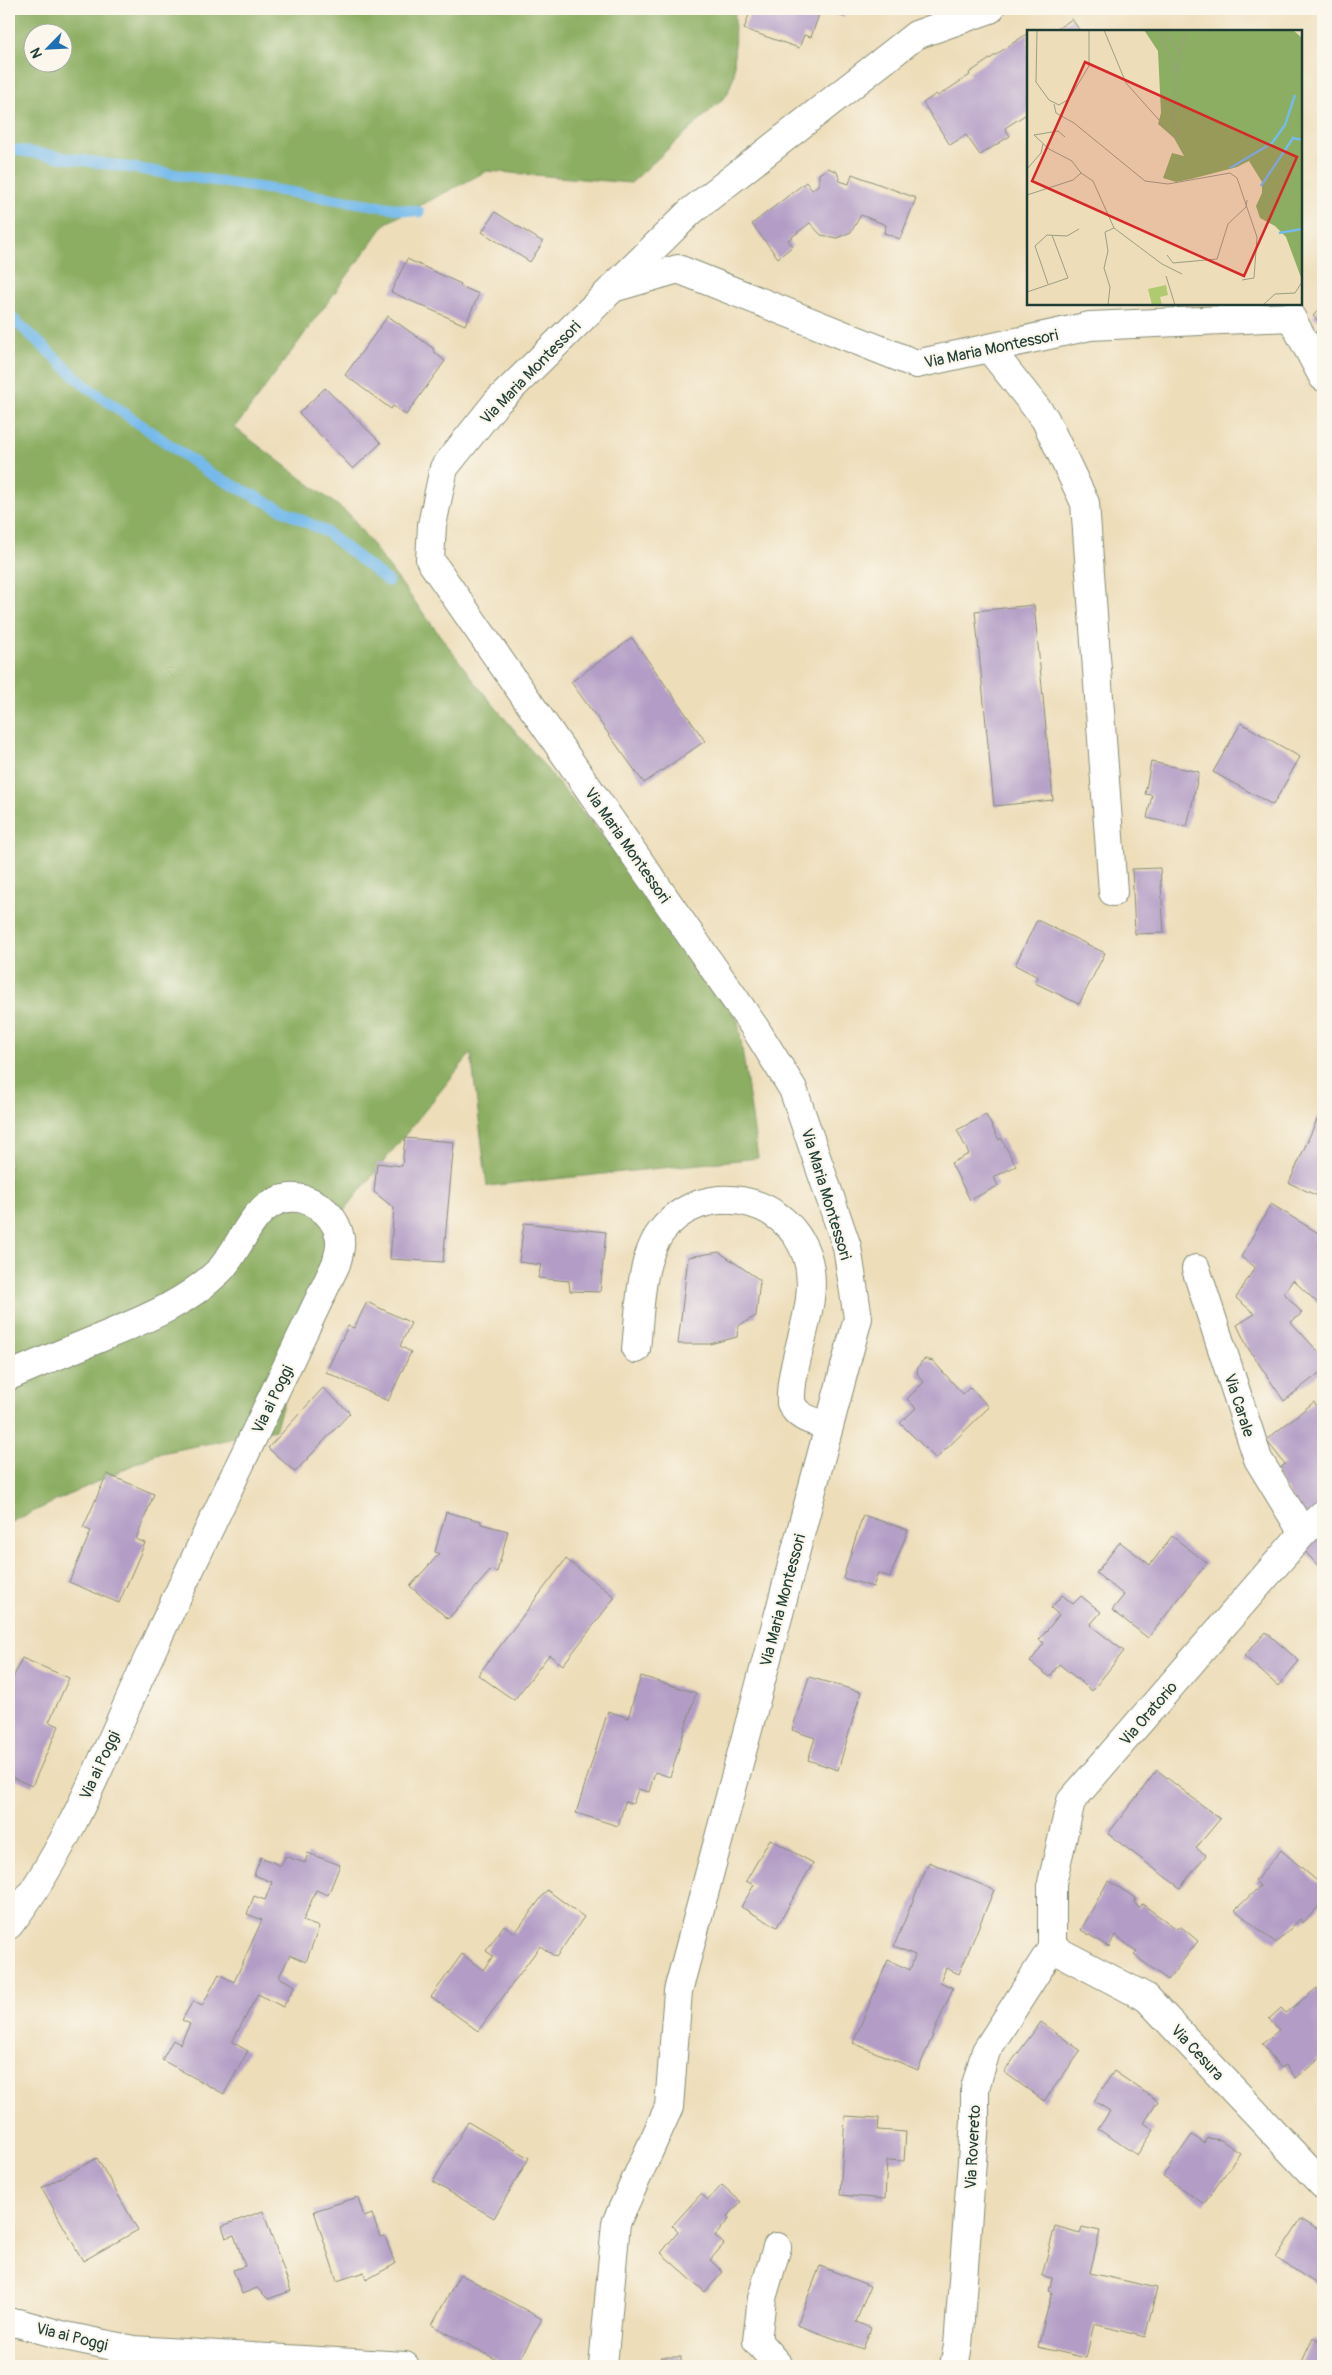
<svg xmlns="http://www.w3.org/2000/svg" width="1332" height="2375" font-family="Pangolin,sans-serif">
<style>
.forest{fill:#8cae62;stroke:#56764b;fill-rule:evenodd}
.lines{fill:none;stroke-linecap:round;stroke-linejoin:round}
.stream{stroke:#74baeb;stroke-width:11}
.building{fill:#b39dc6}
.minor-casing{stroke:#868d76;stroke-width:30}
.minor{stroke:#fff;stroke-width:28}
.labels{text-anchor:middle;stroke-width:4.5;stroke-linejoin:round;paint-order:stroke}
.street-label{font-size:16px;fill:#1f3d34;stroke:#fbf7ec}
.inset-river{fill:none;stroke:#74baeb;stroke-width:2.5}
.inset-road{fill:none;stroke:#9b9d84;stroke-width:1}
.view{fill:#d62828;fill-opacity:0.15;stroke:#d62828;stroke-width:2.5}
.inset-edge{fill:none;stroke:#1f3d34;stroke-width:2.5}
</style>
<rect width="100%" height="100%" fill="#fbf7ec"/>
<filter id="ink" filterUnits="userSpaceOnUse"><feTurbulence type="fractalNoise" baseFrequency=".02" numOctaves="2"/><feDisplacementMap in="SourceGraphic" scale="10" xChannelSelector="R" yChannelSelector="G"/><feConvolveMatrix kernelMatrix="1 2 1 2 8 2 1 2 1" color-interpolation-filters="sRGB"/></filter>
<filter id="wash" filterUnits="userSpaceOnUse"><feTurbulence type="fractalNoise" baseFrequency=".0096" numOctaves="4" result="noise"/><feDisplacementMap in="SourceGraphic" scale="20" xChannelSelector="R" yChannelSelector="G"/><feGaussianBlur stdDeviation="1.12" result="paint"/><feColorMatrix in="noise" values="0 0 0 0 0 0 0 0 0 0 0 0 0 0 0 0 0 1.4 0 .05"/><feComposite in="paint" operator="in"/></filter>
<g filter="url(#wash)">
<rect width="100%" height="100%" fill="#edddb9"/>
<!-- forest -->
<path class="forest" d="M9,9H735L734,75L727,95L631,183L487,171L386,223L235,428L350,515L477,685L652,896L738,1021L758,1158L487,1186L471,1053L335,1222L315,1299L275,1430L156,1454L9,1523ZM32,32H62V62H32Z"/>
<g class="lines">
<!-- stream -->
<g class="stream">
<polyline points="9,149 419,212"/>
<polyline points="9,315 87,387 211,474 326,532 388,581"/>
</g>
</g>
<g id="blocks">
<!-- building -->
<g class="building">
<polygon points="751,9 821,9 811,37 804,35 799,48 744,29"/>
<polygon points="821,9 847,9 844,17"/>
<polygon points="1072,19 1080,31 1054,31"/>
<polygon points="1028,33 1028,113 1005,128 1010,136 980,155 966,135 950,145 923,103 936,94 938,96 970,75 969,73"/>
<polygon points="828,168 837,172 840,181 849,184 852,174 916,198 900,239 884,233 886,225 861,215 851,232 837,238 821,235 810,223 788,240 793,246 778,258 752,224 806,182 812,190 819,184 819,174"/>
<polygon points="495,212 543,242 530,262 482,232"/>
<polygon points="407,259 461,284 460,286 479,294 465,325 391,292"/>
<polygon points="1323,305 1323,325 1313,316"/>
<polygon points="388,316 434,349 433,351 445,361 406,415 393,406 391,409 345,375"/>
<polygon points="325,388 381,443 353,469 299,413"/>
<polygon points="1034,605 1053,800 994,806 975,611"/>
<polygon points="632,638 705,741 644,783 571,682"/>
<polygon points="1241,723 1300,757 1273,805 1213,772"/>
<polygon points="1151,762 1199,772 1187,827 1147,818 1152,795 1145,794"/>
<polygon points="1160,868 1164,933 1135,934 1132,869"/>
<polygon points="1037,920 1105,953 1079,1004 1035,983 1038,977 1015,965"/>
<polygon points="1323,1106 1323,1191 1320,1197 1289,1183"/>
<polygon points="986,1115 999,1140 1001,1138 1016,1166 994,1177 998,1186 970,1200 951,1163 969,1154 957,1130"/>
<polygon points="405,1138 454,1142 443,1262 390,1259 394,1208 374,1192 377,1163 402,1166"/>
<polygon points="1271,1204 1323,1236 1323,1308 1293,1280 1284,1293 1302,1313 1291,1322 1323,1357 1323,1370 1284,1401 1248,1348 1237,1325 1255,1314 1236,1298 1255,1267 1241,1257"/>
<polygon points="524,1223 606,1232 600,1292 570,1291 569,1281 538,1278 541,1265 519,1262"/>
<polygon points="719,1252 760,1280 756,1316 738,1326 737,1337 710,1344 678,1344 688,1257"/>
<polygon points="367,1302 411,1323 400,1346 411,1352 388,1401 326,1372 348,1326 354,1328"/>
<polygon points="925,1359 933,1361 963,1394 970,1387 989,1407 936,1459 900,1423 916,1408 907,1399 924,1382 918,1375 917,1370 921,1362"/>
<polygon points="323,1388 350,1413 295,1472 268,1448"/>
<polygon points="1314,1402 1323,1415 1323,1506 1306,1520 1275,1472 1285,1464 1266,1440"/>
<polygon points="107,1474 154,1494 136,1539 145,1543 119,1603 69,1582 91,1531 83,1528"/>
<polygon points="446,1512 481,1521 481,1524 508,1531 497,1572 491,1570 448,1619 410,1586 439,1554 435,1552"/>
<polygon points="863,1515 908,1530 890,1577 878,1573 873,1587 843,1578"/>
<polygon points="1323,1523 1323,1571 1300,1546"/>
<polygon points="1172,1536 1207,1563 1148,1638 1112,1610 1124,1595 1096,1573 1120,1542 1150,1565"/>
<polygon points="566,1559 615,1597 563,1665 549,1655 514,1700 478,1675"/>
<polygon points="1062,1595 1073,1604 1081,1596 1101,1612 1090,1625 1124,1651 1092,1691 1059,1664 1050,1677 1030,1662 1044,1643 1039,1640 1059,1615 1051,1608"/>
<polygon points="1266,1632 1299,1661 1278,1686 1244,1656"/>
<polygon points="22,1658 69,1678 49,1722 59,1726 32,1786 9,1776 9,1687"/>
<polygon points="641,1676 696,1693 670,1777 655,1772 649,1792 638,1789 633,1804 625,1802 618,1826 576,1813 608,1711 628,1718"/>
<polygon points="809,1677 861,1692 838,1770 808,1760 815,1738 792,1730"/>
<polygon points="1157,1770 1220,1819 1196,1848 1206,1855 1180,1888 1108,1834"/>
<polygon points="770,1839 813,1863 777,1927 741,1907 754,1885 746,1881"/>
<polygon points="1281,1850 1323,1886 1323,1902 1303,1923 1300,1919 1276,1943 1235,1910 1260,1886 1255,1881"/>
<polygon points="308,1853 340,1865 328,1895 316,1890 303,1921 319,1927 306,1962 290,1955 279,1977 295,1986 283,2007 258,1994 232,2042 248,2051 224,2094 162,2060 173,2040 180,2044 190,2024 182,2020 193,2001 202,2006 219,1974 234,1982 262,1920 247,1914 254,1896 265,1900 272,1882 254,1875 261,1857 281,1866 285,1856 305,1863"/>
<polygon points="929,1862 994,1890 959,1974 946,1968 940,1982 953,1988 918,2070 853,2043 888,1960 910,1970 915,1955 894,1946"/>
<polygon points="1108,1881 1136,1898 1134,1902 1139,1908 1142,1904 1177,1929 1180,1926 1198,1941 1168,1980 1134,1955 1137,1952 1115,1935 1109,1947 1081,1930"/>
<polygon points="547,1890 584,1917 556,1957 540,1946 478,2031 431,1997 462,1954 483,1970 493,1956 486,1951 504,1925 515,1933"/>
<polygon points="1317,1988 1323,1996 1323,2056 1296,2078 1286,2065 1281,2068 1262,2044 1279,2030 1269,2019 1281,2008 1286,2013"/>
<polygon points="1041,2022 1081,2051 1044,2101 1004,2072"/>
<polygon points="1114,2071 1158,2101 1144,2123 1154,2130 1137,2155 1098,2129 1110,2111 1094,2101"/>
<polygon points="845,2116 879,2118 878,2130 906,2132 904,2161 887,2160 885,2199 840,2195"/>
<polygon points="468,2122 529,2158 494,2218 433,2182"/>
<polygon points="1192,2135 1204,2143 1207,2138 1221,2140 1240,2153 1204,2204 1163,2176"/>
<polygon points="97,2158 138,2230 83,2261 42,2188"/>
<polygon points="722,2185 741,2202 727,2217 729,2219 715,2236 724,2244 710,2260 723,2272 705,2292 661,2253 678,2232 672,2226 701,2194 708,2200"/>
<polygon points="358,2197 364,2217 372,2214 380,2237 385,2236 395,2264 366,2280 364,2272 337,2281 314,2211"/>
<polygon points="263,2211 291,2291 268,2299 257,2288 242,2294 233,2270 245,2266 234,2235 226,2238 222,2226"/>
<polygon points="1301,2219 1323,2233 1323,2288 1276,2258"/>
<polygon points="1055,2226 1080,2233 1082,2227 1100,2231 1090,2273 1157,2288 1145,2337 1094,2324 1086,2358 1038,2347 1052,2292 1049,2291 1052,2278 1042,2276"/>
<polygon points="820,2266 870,2286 856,2322 871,2328 863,2349 797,2325"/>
<polygon points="460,2274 542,2319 516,2366 508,2366 432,2325"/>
<polygon points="1313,2338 1323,2342 1323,2366 1300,2366"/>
<rect x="661" y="2357" width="20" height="9"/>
</g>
</g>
</g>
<g filter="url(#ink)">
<use href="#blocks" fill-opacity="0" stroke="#868d76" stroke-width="1"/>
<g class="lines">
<!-- minor casing -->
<g class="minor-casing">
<g id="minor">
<polyline points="616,287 678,269 916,364 1090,326 1291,317 1323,377"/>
<polyline points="989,348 1045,419 1085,503 1113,892"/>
<polyline points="1196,1269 1258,1459 1303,1533"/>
<path d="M636,1349C640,1314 639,1261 661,1232C701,1179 787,1194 807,1257C822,1303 789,1357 791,1403C798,1419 814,1421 829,1426"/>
<path d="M9,1376C39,1363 70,1350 100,1338C143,1320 185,1304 219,1271C242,1248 249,1208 283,1199C307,1193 333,1211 339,1234C342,1244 339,1254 336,1264C275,1392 213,1519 153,1648C110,1740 71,1846 9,1925"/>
<polyline points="1052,1948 1052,1883 1071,1801 1303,1533 1323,1514"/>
<polyline points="1052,1948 1147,1998 1323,2185"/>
<polyline points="777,2247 762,2298 757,2341 779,2366"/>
<polyline points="9,2323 18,2323 65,2336 133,2350 405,2366"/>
<polyline points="603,2366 616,2223 669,2107 678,1991 858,1318 847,1247 793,1089 755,1028 430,560 432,525 444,468 496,403 690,212 916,35 990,9"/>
<polyline points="954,2366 958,2346 975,2121 975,2088 986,2051 1052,1948"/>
</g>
</g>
<!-- minor -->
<use href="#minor" class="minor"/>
</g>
</g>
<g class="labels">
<!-- street labels -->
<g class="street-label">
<text transform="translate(991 348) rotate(-12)" y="6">Via Maria Montessori</text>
<text transform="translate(530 372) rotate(-46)" y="6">Via Maria Montessori</text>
<text transform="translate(628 845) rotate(55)" y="6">Via Maria Montessori</text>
<text transform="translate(827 1194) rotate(73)" y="6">Via Maria Montessori</text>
<text transform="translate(272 1399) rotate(-64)" y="6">Via ai Poggi</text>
<text transform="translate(1240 1405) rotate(72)" y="6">Via Carale</text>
<text transform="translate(782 1600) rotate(-75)" y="6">Via Maria Montessori</text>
<text transform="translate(1148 1713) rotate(-49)" y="6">Via Oratorio</text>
<text transform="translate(99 1765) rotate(-65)" y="6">Via ai Poggi</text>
<text transform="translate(1198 2052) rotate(47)" y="6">Via Cesura</text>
<text transform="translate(972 2147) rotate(-87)" y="6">Via Rovereto</text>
<text transform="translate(72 2336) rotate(14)" y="6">Via ai Poggi</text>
</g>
</g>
<!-- overview -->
<g transform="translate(1027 30)">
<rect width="275" height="275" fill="#edddb9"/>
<path d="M139,255L141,265L133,267L135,275H125L121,259Z" fill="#b0ca6f"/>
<path d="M117,0H266L275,8V250L259,207L248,196L233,188L229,176L235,163V152L222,131L210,137L164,149L149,152L136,148L145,123L157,126L147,108L131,94L134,83L131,21Z" fill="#8cae62"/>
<path class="inset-river" d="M203,138L245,113L258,95L268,65M234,156L266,108L275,110M252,203L275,199"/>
<path class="inset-road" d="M10,0L9,52L22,70L32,75L42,69L62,36V0M77,0L99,53L148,108L152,103L146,89L150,37L159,0M132,0L149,42M138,0L153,24M27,74L29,83L47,93L118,151L141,154L203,143L210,148L230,207L227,248L215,250M7,105L22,119L45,131L54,143M7,105L31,101L38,107M0,139L14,123L16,114M54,143L66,151L87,198M0,165L46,150L54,143M87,198L135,234L155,244M140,225L146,233L190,229L201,194L219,177L220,170M139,246L148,275M21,254L8,216L20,205L40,206L52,199M0,262L41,248L25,205M81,275L83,257L77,238L81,221L78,202L87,198M236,275L248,264L268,263L275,252"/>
<path class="view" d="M58,32L270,127L217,246L5,151Z"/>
<rect width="275" height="275" class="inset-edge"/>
</g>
<!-- margin -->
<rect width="1332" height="2375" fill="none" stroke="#fbf7ec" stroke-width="30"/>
<!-- north arrow -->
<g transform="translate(48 48) rotate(246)"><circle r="24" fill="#fbf7ec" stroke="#a3ada2"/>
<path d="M0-4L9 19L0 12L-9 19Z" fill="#1f6fb2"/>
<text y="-8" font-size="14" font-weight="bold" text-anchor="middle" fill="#1f3d34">N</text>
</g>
</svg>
